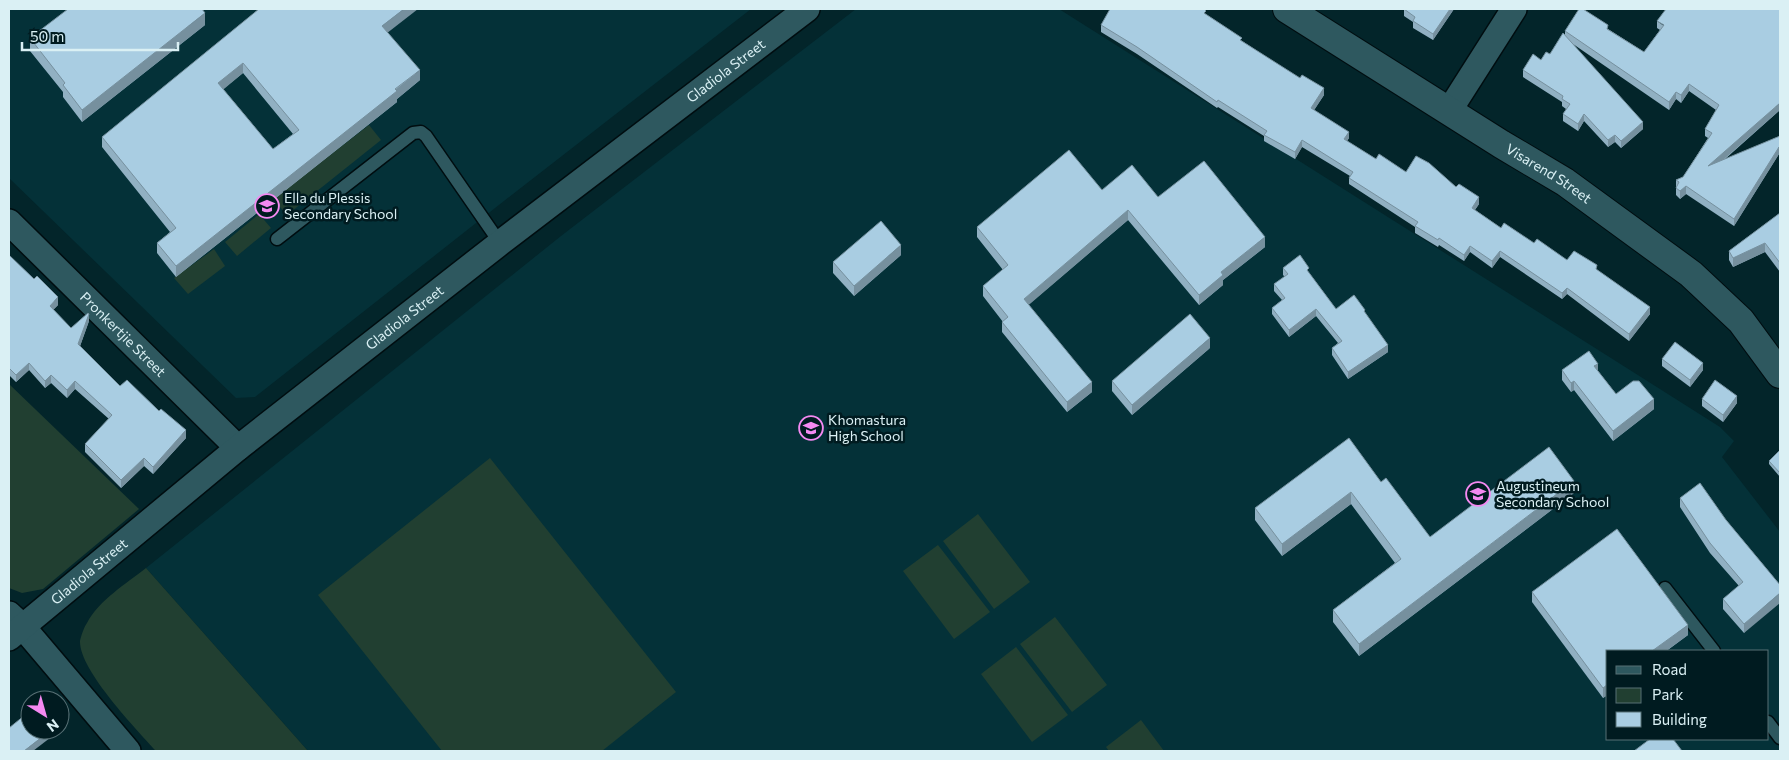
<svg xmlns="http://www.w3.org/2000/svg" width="1789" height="760" font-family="Commissioner,sans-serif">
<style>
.built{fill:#043138;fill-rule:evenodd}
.green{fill:#213f31}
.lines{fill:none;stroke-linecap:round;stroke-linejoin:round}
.lane-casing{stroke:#000d10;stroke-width:15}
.street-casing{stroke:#000d10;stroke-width:28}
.secondary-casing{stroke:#000d10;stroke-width:30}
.lane{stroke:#2e585f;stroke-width:12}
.street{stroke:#2e585f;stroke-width:25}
.secondary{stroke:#2e585f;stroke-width:28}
.wall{fill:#91b0c2;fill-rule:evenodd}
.shaded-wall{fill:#76909e}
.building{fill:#a9cde2;stroke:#76909e;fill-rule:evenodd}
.labels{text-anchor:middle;stroke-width:5;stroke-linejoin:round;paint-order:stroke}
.street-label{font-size:14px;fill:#daf0f4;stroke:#001b20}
.poi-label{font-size:14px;fill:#daf0f4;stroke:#001b20;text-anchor:start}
</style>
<rect width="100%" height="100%" fill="#03252a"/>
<!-- built -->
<g class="built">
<polygon points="9,9 751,9 513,194 255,397 236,398 9,178"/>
<path d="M856,9H1059L1720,427L1734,441L1722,457L1780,532V751H308L146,568L561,236ZM1608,651H1768V739H1608Z"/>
</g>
<!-- green -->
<g class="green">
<polygon points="369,125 381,140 287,215 273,199"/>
<polygon points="259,214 271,228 237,256 225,242"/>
<polygon points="214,249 225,266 188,294 174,278"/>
<polygon points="9,384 139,509 43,589 22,593 9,588"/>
<polygon points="490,458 676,692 602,751 442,751 318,595"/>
<polygon points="978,514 1030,582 994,609 943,541"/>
<polygon points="938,545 990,612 954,639 903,571"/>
<path d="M146,568L308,751H156C137,730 79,670 80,641C81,636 84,627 87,623C99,600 126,584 146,568Z"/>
<polygon points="1055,617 1107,685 1072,712 1020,644"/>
<polygon points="1016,647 1068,715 1032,742 981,674"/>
<polygon points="1141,720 1164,751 1109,751 1106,747"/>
</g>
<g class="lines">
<!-- lane casing -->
<g class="lane-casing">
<g id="lane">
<polyline points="277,239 413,133 421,132 426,136 500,243"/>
<polyline points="1665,588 1714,651"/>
<polyline points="1768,722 1780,738"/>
</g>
</g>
<!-- street casing -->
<g class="street-casing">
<g id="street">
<polyline points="1449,111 1514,9"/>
<path id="s1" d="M9,222L238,448"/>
<polyline points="9,614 22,626 128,751"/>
<path id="s2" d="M9,638L238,448L500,243L807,9"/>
</g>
</g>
<!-- secondary casing -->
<g class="secondary-casing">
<g id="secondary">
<path id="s3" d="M1287,9L1501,144L1565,182L1691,274L1741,321L1780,374"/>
</g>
</g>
<!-- lane -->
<use href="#lane" class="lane"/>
<!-- street -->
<use href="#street" class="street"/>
<!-- secondary -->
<use href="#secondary" class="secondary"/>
</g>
<!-- wall -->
<g class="wall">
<path d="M259,9L387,33L420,80L397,99V102L176,277L157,253V243L170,232L102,147V137ZM243,73L293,134L273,149L223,89Z"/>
<polygon points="1404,9 1454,9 1433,40 1413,28 1413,22 1404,16"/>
<polygon points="1206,15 1242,41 1324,95 1314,110 1349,138 1347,141 1376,159 1406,172 1456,187 1479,204 1475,210 1501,228 1534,243 1567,260 1597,270 1650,314 1629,341 1567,294 1562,299 1500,257 1492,268 1470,252 1464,261 1439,245 1438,247 1415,233 1415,227 1349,184 1349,178 1350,176 1302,147 1295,159 1264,141 1264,136 1218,107 1217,108 1137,54 1101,32 1101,25"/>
<polygon points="1657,21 1780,110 1724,160 1780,136 1780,158 1779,154 1734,226 1686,194 1680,199 1676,195 1676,180 1683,177 1708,138 1705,136 1705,129 1716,110 1689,91 1681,103 1676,99 1669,110 1573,44 1643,129 1621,148 1615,142 1608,147 1584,121 1578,131 1563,121 1563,114 1566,109 1562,106 1562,102 1523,77 1523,70 1550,54 1565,34 1565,31 1608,29 1644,52 1660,30 1657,28"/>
<polygon points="205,25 82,122 63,97 63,92 30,51 30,38"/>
<polygon points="1102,190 1158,197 1265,247 1223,280 1223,285 1199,305 1128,220 1028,305 1092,392 1067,412 1002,332 1002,322 1003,322 983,296 983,286 1003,270 977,237 977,227"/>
<polygon points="1780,213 1780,272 1765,252 1733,267 1729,260 1729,251"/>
<polygon points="9,255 58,305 53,310 71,328 89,321 80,346 120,386 186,438 153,474 144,466 121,488 85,452 85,444 109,419 75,389 67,398 51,383 45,388 29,370 16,382 9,375"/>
<polygon points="901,255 854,296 833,273 833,262"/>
<polygon points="1283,268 1309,273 1336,309 1365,314 1388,352 1348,379 1332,355 1332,348 1338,343 1316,316 1289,337 1272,314 1272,308 1282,300 1274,291 1274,284 1285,277 1283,275"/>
<polygon points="1210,348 1132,415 1112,391 1112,381"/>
<polygon points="1662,359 1703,370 1690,387 1662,366"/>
<polygon points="1562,370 1598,371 1616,394 1654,409 1613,441 1574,390 1571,392 1562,380"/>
<polygon points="1702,399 1737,403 1723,422 1702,406"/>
<polygon points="1780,450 1780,477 1769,464 1769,461"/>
<polygon points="1381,482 1430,537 1574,493 1359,656 1333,622 1333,610 1395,563 1351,504 1282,556 1255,520 1255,508"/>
<polygon points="1680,498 1726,520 1780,585 1744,633 1723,609 1723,599 1739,586 1710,553 1680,507"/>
<polygon points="1532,592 1688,635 1603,698 1532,602"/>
</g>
<!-- shaded-wall -->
<g class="shaded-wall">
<polygon points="404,9 418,9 382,37 382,26"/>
<polygon points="1450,9 1454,9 1433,40 1433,34"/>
<polygon points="205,13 205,25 82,122 82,110"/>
<polygon points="243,63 243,73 218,94 218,83"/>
<polygon points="420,70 420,80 397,99 397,102 176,277 176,266"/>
<polygon points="1689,84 1689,91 1681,103 1681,95"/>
<polygon points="1324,88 1324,95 1311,115 1311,108"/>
<polygon points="1676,92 1676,99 1669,110 1669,102"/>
<polygon points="1780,103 1780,110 1708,173 1708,166"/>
<polygon points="1584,114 1584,121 1578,131 1578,124"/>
<polygon points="1643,122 1643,129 1621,148 1621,141"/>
<polygon points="1349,132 1349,138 1344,146 1344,139"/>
<polygon points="1615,135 1615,142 1608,147 1608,140"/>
<polygon points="1302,140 1302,147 1295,159 1295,152"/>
<polygon points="1779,147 1779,154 1734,226 1734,219"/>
<polygon points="1686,186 1686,194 1680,199 1680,191"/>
<polygon points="1479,197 1479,204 1472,214 1472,208"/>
<polygon points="1128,210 1128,220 1024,309 1024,299"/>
<polygon points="1265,237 1265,247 1223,280 1223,285 1199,305 1199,295 1221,272"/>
<polygon points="1765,243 1765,252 1733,267 1733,258"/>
<polygon points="901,245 901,255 854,296 854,286"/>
<polygon points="1470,246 1470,252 1464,261 1464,255"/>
<polygon points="1500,251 1500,257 1492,268 1492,261"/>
<polygon points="1567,288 1567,294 1562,299 1562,293"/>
<polygon points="58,297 58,305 50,313 50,306"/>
<polygon points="1650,307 1650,314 1629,341 1629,334"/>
<polygon points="1316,309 1316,316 1289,337 1289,330"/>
<polygon points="89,314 89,321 78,352 78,344"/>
<polygon points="1210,338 1210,348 1132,415 1132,405"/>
<polygon points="1388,345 1388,352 1348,379 1348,372"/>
<polygon points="29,363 29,370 16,382 16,375"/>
<polygon points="1703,363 1703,370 1690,387 1690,380"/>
<polygon points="1598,364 1598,373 1594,366"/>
<polygon points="51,375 51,383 45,388 45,381"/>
<polygon points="75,381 75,389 67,398 67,390"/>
<polygon points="1574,381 1574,390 1571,392 1571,383"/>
<polygon points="1092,382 1092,392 1067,412 1067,402"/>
<polygon points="1737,396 1737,403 1723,422 1723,415"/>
<polygon points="1654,399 1654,409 1613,441 1613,431"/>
<polygon points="186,430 186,438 153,474 153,467"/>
<polygon points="144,458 144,466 121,488 121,480"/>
<polygon points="1574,481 1574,493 1359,656 1359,644"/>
<polygon points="1351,492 1351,504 1282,556 1282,544"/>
<polygon points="1780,593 1780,603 1744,633 1744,624"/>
<polygon points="1688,625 1688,635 1666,651 1652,651"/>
<polygon points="1608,684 1608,695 1603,698 1603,688"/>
<polygon points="51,730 59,730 59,731 33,751 24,751"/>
</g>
<!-- building -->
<g class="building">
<polygon points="68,9 202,9 205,13 82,110 63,85 65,83 30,38"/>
<path d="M259,9H404L382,26L420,70L395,89L397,91L176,266L157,243L176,228L102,137ZM243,63L299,130L273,149L218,83Z"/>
<polygon points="1110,9 1204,9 1206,11 1204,13 1242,38 1240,40 1300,78 1302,75 1324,88 1311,108 1349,132 1344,139 1376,159 1379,154 1406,172 1416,156 1429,163 1456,187 1459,184 1479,197 1472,208 1501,228 1504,223 1534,243 1537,239 1567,260 1574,251 1597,265 1596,269 1650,307 1629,334 1567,288 1562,293 1500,251 1492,261 1470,246 1464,255 1439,238 1438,240 1415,226 1418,222 1349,178 1353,172 1302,140 1295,152 1264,135 1267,131 1218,100 1217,102 1137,47 1101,25"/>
<polygon points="1404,9 1450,9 1433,34 1413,21 1415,17"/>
<polygon points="1579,9 1583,9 1608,25 1607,29 1644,52 1664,25 1657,21 1666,9 1780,9 1780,103 1708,166 1780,136 1780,151 1779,147 1734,219 1686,186 1680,191 1676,188 1679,182 1676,180 1683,177 1712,133 1705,129 1719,105 1689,84 1681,95 1676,92 1669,102 1565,31"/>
<polygon points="1563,33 1643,122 1621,141 1615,135 1608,140 1584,114 1578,124 1563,114 1570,104 1562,99 1563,96 1523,70 1533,54 1541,60 1546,52 1550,54"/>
<polygon points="1069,150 1102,190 1132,165 1158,197 1204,161 1265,237 1221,272 1223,275 1199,295 1128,210 1024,299 1092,382 1067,402 1002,322 1008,317 983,286 1008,265 977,227"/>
<polygon points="1780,213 1780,263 1765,243 1733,258 1729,251"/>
<polygon points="881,221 901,245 854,286 833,262"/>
<polygon points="9,255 34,279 37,276 58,297 50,306 71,328 88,313 89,314 78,344 120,386 127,380 159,411 161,409 186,430 153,467 144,458 121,480 85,444 112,415 75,381 67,390 51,375 45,381 29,363 16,375 9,368"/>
<polygon points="1300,255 1309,268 1307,270 1336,309 1354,295 1365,310 1364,311 1388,345 1348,372 1332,348 1342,341 1316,309 1289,330 1272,308 1285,298 1274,284 1288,274 1283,268"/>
<polygon points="1190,314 1210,338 1132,405 1112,381"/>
<polygon points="1675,342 1703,363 1690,380 1662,359"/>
<polygon points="1589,351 1598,364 1594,366 1616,394 1633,381 1639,381 1654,399 1613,431 1574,381 1571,383 1562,370"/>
<polygon points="1715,380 1737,396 1723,415 1702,399"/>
<polygon points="1349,438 1381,482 1386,478 1430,537 1549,447 1574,481 1359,644 1333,610 1401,559 1351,492 1282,544 1255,508"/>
<polygon points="1780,450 1780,473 1769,461"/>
<polygon points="1700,483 1726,520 1780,585 1780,593 1744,624 1723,599 1743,582 1710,543 1680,498"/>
<polygon points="1617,529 1688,625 1652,651 1608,651 1608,684 1603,688 1532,592"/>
<polygon points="30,711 30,730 51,730 24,751 9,751 9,728"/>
<polygon points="1650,739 1673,739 1682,751 1634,751"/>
</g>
<!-- icons -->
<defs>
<g id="school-ring" transform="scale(1.25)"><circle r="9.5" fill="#001b20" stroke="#f489f1" stroke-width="1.5"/><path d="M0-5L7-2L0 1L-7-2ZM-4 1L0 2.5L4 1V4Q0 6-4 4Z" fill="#f489f1"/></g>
</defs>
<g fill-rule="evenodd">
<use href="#school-ring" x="267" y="206"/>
<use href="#school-ring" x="811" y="428"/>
<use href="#school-ring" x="1478" y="494"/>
</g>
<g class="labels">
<!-- street labels -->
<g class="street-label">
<text dy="5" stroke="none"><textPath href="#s2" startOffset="914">Gladiola Street</textPath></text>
<text dy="5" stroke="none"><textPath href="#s3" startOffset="309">Visarend Street</textPath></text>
<text dy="5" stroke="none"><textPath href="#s2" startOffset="509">Gladiola Street</textPath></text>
<text dy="5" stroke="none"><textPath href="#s1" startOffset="160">Pronkertjie Street</textPath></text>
<text dy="5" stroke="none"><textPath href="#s2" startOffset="104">Gladiola Street</textPath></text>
</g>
<!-- poi labels -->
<g class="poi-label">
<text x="284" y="203">Ella du Plessis<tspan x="284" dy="16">Secondary School</tspan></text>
<text x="828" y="425">Khomastura<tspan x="828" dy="16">High School</tspan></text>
<text x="1496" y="491">Augustineum<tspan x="1496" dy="16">Secondary School</tspan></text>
</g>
</g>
<!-- border -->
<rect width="1789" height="760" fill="none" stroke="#daf0f4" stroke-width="20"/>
<!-- legend -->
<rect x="1606" y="650" width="162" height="90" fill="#001b20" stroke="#577075"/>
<rect x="1616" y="666" width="25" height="8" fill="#2e585f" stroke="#577075"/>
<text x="1652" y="675" font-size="15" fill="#daf0f4">Road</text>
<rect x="1616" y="688" width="25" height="15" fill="#213f31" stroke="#577075"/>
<text x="1652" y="700" font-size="15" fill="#daf0f4">Park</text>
<rect x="1616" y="712" width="25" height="15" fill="#a9cde2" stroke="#577075"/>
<text x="1652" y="725" font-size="15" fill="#daf0f4">Building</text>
<!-- north arrow -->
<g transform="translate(45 715) rotate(143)"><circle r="24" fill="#001b20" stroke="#577075"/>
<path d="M0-4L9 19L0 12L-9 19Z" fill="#f489f1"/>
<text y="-8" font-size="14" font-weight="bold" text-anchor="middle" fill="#daf0f4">N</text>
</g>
<!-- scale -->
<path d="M22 42v8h156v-8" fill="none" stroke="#daf0f4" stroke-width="2.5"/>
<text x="30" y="42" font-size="15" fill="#daf0f4" stroke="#001b20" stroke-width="4" paint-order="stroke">50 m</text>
</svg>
